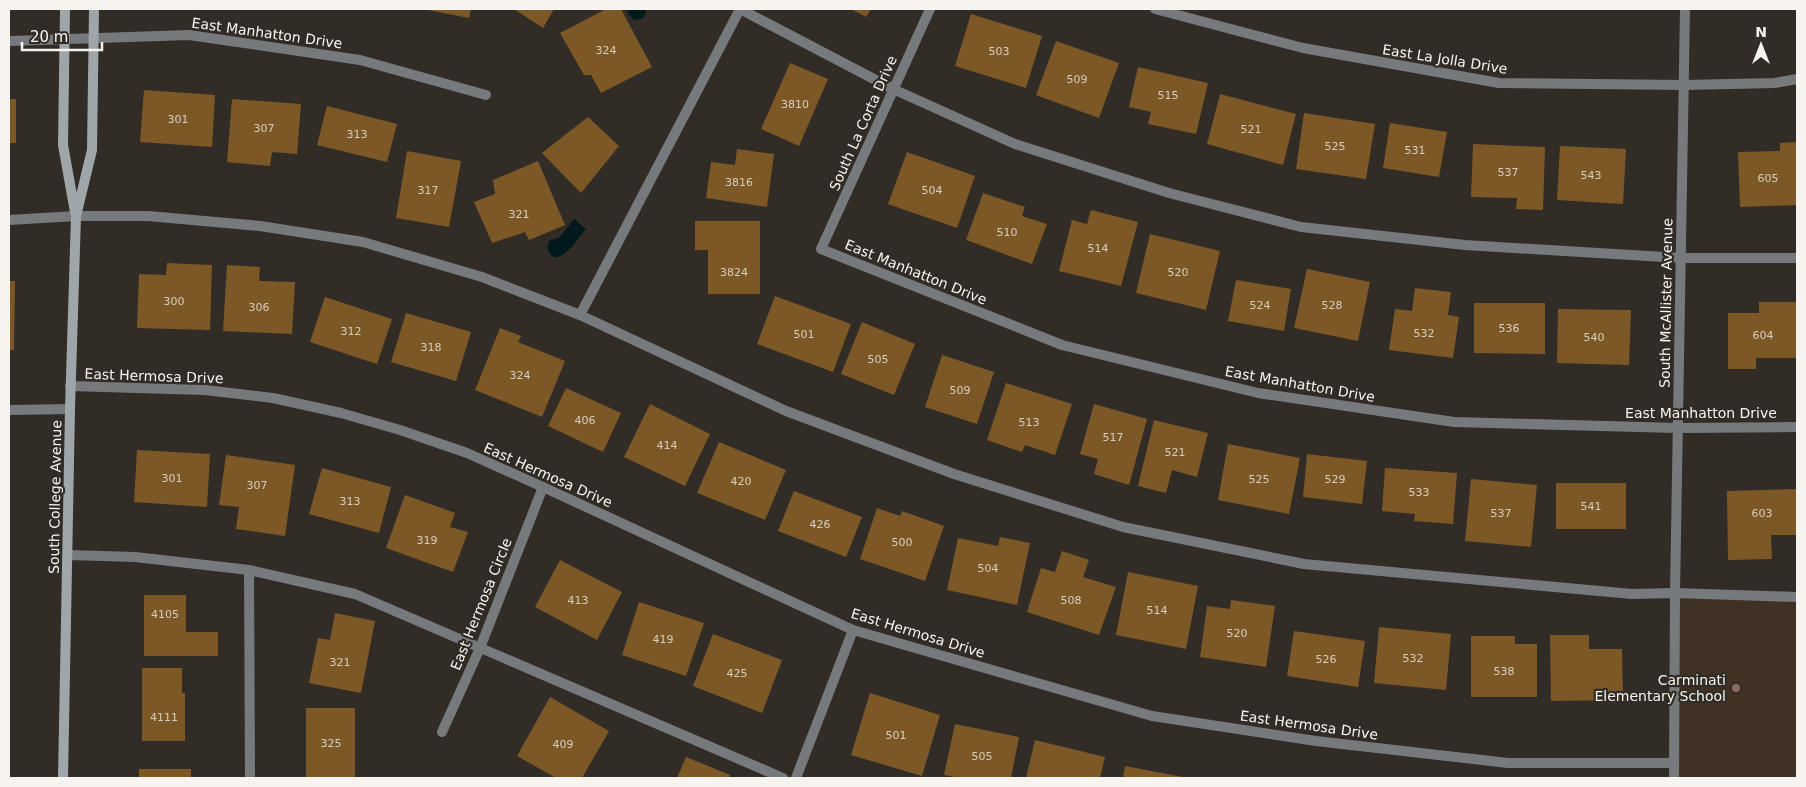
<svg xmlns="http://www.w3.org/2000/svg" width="1806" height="787" font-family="'DejaVu Sans',sans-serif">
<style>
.education{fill:#3f3224}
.water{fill:#01191d}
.building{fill:#7d5827}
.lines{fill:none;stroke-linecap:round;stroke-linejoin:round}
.lane{stroke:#767a7c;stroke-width:10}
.street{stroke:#767a7c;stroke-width:10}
.secondary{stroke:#9fa6a9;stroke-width:10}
.education-dot{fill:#8d6e63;stroke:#322c26;stroke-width:2}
.labels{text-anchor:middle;stroke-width:4.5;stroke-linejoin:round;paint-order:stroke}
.number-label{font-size:11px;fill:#d8cdbd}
.street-label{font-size:14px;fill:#f7f4ef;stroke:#322c26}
.poi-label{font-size:14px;fill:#f7f4ef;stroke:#322c26;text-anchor:end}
</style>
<rect width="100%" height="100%" fill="#322c26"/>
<!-- education -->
<polygon class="education" points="1675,593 1797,597 1797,778 1675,778"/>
<!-- water -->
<g class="water">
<path d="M627,9H646C646,17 642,20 634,20L629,15Z"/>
<path d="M574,219L586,229C580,236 558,270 549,252C547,247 547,245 550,240L559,238Z"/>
</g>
<!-- building -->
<g class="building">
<polygon points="423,9 471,9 469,18"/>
<polygon points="514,9 554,9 543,28"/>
<polygon points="606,9 621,9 652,67 601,93 591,75 584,75 560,33"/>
<polygon points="851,9 871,9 866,17"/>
<polygon points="971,14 1042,36 1026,88 955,66"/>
<polygon points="1056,41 1119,63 1099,118 1036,95"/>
<polygon points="790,63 828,79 799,146 761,129"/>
<polygon points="1138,67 1208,83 1196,134 1148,124 1151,112 1129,107"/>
<polygon points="144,90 215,95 212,147 140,142"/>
<polygon points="1220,94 1296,114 1283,165 1207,144"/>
<rect x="9" y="99" width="7" height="44"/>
<polygon points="232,99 301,104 297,154 272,152 270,166 227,162"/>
<polygon points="327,106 397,124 387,162 317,145"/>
<polygon points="1304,113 1375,124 1366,179 1296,169"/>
<polygon points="588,117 619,146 581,193 542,153"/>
<polygon points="1390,123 1447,132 1439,177 1383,168"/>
<polygon points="1797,142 1797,205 1740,207 1738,152 1780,151 1780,143"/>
<polygon points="1473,144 1545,147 1543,210 1516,209 1517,198 1471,197"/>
<polygon points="1560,146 1626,149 1623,204 1557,200"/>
<polygon points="737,149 774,154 767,207 706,198 711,162 735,165"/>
<polygon points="407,151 461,161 449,227 396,218"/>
<polygon points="907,152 975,176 957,228 888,204"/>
<polygon points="538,161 565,225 529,240 525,232 492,243 474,202 495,194 493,180"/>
<polygon points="983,193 1025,207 1022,216 1047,224 1032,264 966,240"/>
<polygon points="1091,210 1138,222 1121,286 1059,271 1072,220 1087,224"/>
<polygon points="695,221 760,221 760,294 708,294 708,250 695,250"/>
<polygon points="1150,234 1220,251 1206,310 1136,293"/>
<polygon points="167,263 212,265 210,330 137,328 139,274 166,275"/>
<polygon points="227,265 260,267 259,281 295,282 292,334 223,331"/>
<polygon points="1307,269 1370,282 1358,341 1294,328"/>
<polygon points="1236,280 1291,289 1284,331 1228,321"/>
<polygon points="9,281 15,281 14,350 9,350"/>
<polygon points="1415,288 1451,292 1448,315 1459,317 1453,358 1389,350 1395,309 1412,311"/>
<polygon points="775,296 851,324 833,372 757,344"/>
<polygon points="325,297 392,319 377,364 310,342"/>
<polygon points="1759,302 1797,302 1797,358 1756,358 1756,369 1728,369 1728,313 1759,313"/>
<polygon points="1474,303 1545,303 1545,354 1474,353"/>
<polygon points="1558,309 1631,310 1629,365 1557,363"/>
<polygon points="406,313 471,332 456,381 391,362"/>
<polygon points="862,322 915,344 894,395 841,374"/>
<polygon points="500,328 521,336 518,342 565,361 542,417 475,390"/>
<polygon points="942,355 994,372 977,424 925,407"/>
<polygon points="1006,383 1072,404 1055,455 1025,445 1022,452 987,440"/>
<polygon points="566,388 621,413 603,452 548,426"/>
<polygon points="650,404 710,434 685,486 624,457"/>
<polygon points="1094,404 1147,419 1129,485 1094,474 1098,459 1080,454"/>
<polygon points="1154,420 1208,433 1197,477 1172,470 1166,493 1138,486"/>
<polygon points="719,442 786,470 765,520 697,493"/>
<polygon points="1228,444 1300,458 1289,514 1218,500"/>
<polygon points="137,450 210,454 207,507 134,502"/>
<polygon points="1307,454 1367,461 1362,504 1303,497"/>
<polygon points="226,455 295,465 285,536 236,529 239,507 219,505"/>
<polygon points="322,468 391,487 379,533 309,514"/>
<polygon points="1385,468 1457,473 1453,524 1414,521 1415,514 1382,511"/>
<polygon points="1471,479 1537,485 1531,547 1465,541"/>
<rect x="1556" y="483" width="70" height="46"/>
<polygon points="1797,489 1797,535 1771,535 1772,559 1728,560 1727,491"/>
<polygon points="794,491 862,517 846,557 778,531"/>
<polygon points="405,495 455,513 450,527 468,532 453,572 386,548"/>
<polygon points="877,508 900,516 902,511 944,526 925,581 860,559"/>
<polygon points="1000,537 1030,543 1017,605 947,590 958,538 998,546"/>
<polygon points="1062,551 1089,560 1083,577 1116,587 1099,635 1027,612 1041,568 1055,572"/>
<polygon points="560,560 622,592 597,640 535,607"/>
<polygon points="1128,572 1198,586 1186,649 1116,635"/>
<polygon points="144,595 186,595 186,632 218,632 218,656 144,656"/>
<polygon points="1231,600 1275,606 1266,667 1200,657 1207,606 1230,609"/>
<polygon points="639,602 704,623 686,676 622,655"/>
<polygon points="335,613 375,621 361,693 309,683 318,638 330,640"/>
<polygon points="1379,627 1451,634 1446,690 1374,683"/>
<polygon points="1294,631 1365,641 1358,687 1287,676"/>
<polygon points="713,634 782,660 762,713 693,686"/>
<polygon points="1550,635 1589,635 1589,649 1622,649 1623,700 1551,701"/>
<polygon points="1471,636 1515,636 1515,644 1537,644 1537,697 1471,697"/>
<polygon points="142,668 182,668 182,693 185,693 185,741 142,741"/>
<polygon points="870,693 940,715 922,776 851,755"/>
<polygon points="550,697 609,731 582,778 556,778 517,756"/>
<rect x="306" y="708" width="49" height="70"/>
<polygon points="955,724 1019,737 1011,778 959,778 944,775"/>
<polygon points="1035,740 1105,757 1100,778 1026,778"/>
<polygon points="686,757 730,775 729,778 677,778"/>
<polygon points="1125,766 1183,777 1183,778 1123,778"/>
<rect x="139" y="769" width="52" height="9"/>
</g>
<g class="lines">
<!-- lane -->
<g class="lane">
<polyline points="740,9 893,89 1015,144 1169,193 1301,227 1465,245 1681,258 1797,258"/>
<polyline points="9,220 76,216 148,216 260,226 363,242 482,277 580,315 786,411 954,474 1123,527 1304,564 1632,594 1675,593 1797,597"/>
<polyline points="580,315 740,9"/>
<polyline points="68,555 135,557 249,570 355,594 783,778"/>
<polyline points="249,570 250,778"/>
</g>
<!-- street -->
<g class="street">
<polyline points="930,9 821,249 1062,345 1258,393 1454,422 1678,428 1797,427"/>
<polyline points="1155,9 1303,48 1499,83 1684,85 1775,83 1797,79"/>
<polyline points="9,41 189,35 360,60 486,95"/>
<polyline points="70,386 205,390 273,398 341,413 400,430 467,453 543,487 853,630 1152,716 1316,741 1508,763 1674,763"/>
<polyline points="9,410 70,409"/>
<polyline points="442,732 480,648 543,487"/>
<polyline points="796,778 853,630"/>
<polyline points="1674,778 1675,593 1685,9"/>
</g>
<!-- secondary -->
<g class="secondary">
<polyline points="65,9 63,145 75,212"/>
<polyline points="63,778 70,409 76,216 92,150 94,9"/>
</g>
</g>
<!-- markers -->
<circle class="education-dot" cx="1736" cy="688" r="5"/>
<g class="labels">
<!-- number labels -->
<g class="number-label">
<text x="606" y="54">324</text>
<text x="999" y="55">503</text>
<text x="1077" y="83">509</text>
<text x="1168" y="99">515</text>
<text x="795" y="108">3810</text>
<text x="178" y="123">301</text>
<text x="264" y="132">307</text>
<text x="1251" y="133">521</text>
<text x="357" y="138">313</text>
<text x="1335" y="150">525</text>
<text x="1415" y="154">531</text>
<text x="1508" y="176">537</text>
<text x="1591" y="179">543</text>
<text x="1768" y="182">605</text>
<text x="739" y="186">3816</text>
<text x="428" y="194">317</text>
<text x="932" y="194">504</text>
<text x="519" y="218">321</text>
<text x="1007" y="236">510</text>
<text x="1098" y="252">514</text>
<text x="734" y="276">3824</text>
<text x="1178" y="276">520</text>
<text x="174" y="305">300</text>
<text x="1260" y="309">524</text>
<text x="1332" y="309">528</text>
<text x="259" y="311">306</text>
<text x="1509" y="332">536</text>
<text x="351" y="335">312</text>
<text x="1424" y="337">532</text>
<text x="804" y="338">501</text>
<text x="1763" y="339">604</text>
<text x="1594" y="341">540</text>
<text x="431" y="351">318</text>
<text x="878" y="363">505</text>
<text x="520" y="379">324</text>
<text x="960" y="394">509</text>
<text x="585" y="424">406</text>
<text x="1029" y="426">513</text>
<text x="1113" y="441">517</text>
<text x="667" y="449">414</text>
<text x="1175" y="456">521</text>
<text x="172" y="482">301</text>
<text x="1259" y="483">525</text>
<text x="1335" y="483">529</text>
<text x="741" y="485">420</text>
<text x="257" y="489">307</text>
<text x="1419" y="496">533</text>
<text x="350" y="505">313</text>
<text x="1591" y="510">541</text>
<text x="1501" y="517">537</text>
<text x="1762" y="517">603</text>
<text x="820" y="528">426</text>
<text x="427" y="544">319</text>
<text x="902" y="546">500</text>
<text x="988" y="572">504</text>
<text x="578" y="604">413</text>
<text x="1071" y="604">508</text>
<text x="1157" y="614">514</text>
<text x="165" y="618">4105</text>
<text x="1237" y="637">520</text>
<text x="663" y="643">419</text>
<text x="1413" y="662">532</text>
<text x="1326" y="663">526</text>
<text x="340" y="666">321</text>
<text x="1504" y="675">538</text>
<text x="737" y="677">425</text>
<text x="164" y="721">4111</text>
<text x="896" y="739">501</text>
<text x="331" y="747">325</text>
<text x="563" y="748">409</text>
<text x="982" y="760">505</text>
</g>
<!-- street labels -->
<g class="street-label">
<text transform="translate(267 33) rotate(8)" y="5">East Manhatton Drive</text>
<text transform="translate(1445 59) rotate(9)" y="5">East La Jolla Drive</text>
<text transform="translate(863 123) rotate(-66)" y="5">South La Corta Drive</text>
<text transform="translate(916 272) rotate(22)" y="5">East Manhatton Drive</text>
<text transform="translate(1666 303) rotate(-89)" y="5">South McAllister Avenue</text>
<text transform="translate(154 376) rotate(2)" y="5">East Hermosa Drive</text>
<text transform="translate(1300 384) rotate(10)" y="5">East Manhatton Drive</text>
<text x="1701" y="418">East Manhatton Drive</text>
<text transform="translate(548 475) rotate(24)" y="5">East Hermosa Drive</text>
<text transform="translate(55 497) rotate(-89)" y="5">South College Avenue</text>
<text transform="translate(481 604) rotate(-68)" y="5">East Hermosa Circle</text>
<text transform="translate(918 633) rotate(17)" y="5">East Hermosa Drive</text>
<text transform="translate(1309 725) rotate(8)" y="5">East Hermosa Drive</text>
</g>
<!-- poi labels -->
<g class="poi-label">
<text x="1726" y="685">Carminati<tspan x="1726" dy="16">Elementary School</tspan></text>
</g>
</g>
<!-- border -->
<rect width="1806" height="787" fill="none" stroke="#f7f4ef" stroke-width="20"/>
<!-- north arrow -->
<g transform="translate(1761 45)" stroke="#322c26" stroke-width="4" paint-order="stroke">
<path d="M0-4L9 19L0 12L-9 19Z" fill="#f7f4ef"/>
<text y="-8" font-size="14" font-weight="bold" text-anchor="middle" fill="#f7f4ef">N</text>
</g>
<!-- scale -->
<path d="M22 42v8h80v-8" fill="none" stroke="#f7f4ef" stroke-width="2.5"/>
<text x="30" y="42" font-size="15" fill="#f7f4ef" stroke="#322c26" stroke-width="4" paint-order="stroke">20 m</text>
</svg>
